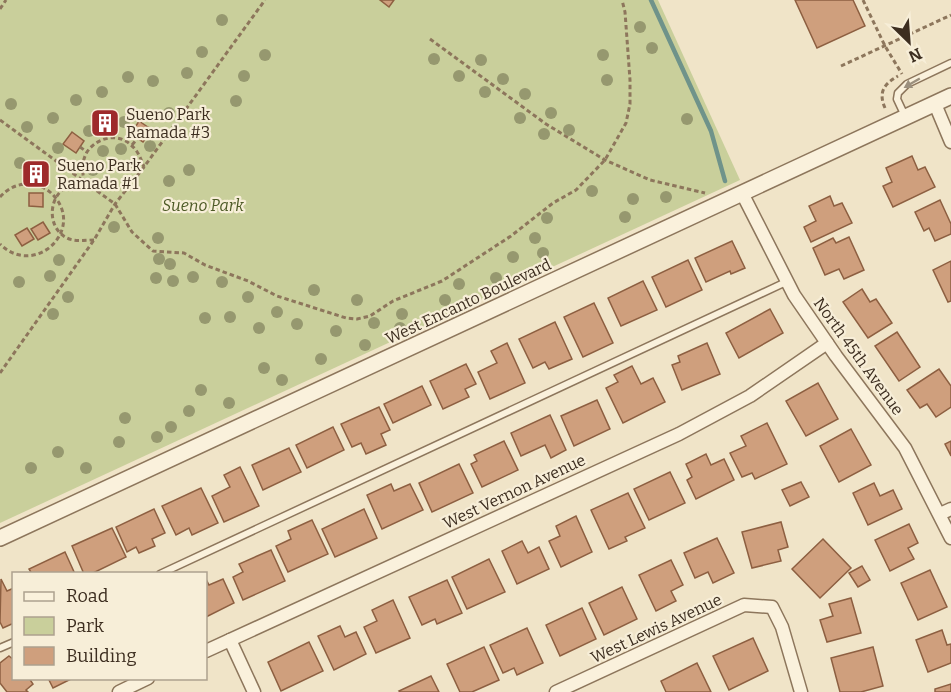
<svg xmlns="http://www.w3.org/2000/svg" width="951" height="692" font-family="Bitter,serif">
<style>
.green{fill:#c9cf9b}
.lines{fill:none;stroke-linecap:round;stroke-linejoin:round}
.stream{stroke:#6f938a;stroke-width:4.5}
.building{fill:#cf9f7d;stroke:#8d5f41;stroke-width:1.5}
.service-casing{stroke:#8d765c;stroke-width:9}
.minor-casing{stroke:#8d765c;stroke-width:15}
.tertiary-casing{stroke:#8d765c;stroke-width:18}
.path{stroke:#8d765c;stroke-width:3;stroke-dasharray:4.5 3;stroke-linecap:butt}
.service{stroke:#faf1dc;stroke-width:6}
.minor{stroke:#faf1dc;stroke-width:12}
.tertiary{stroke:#faf1dc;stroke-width:15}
.tree{fill:#96986f}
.oneway{fill:#9c907e}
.labels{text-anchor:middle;stroke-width:4.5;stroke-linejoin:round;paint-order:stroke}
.poi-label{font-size:16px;fill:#3d2e20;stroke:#f7eed8;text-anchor:start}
.park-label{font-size:16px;font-style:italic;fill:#4d5a26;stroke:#f7eed8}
.street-label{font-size:16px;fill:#3d2e20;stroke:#f7eed8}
</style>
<rect width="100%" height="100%" fill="#f0e4c8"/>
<!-- green -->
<polygon class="green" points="0,0 658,0 740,180 0,523"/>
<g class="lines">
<!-- stream -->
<polyline class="stream" points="651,0 711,131 725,181"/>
</g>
<!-- building -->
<g class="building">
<polygon points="380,0 394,0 389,7"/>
<polygon points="795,0 853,0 865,26 817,48"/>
<polygon points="111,114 113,129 99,132 96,117"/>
<polygon points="139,121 152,130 143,142 131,134"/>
<polygon points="72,132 84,141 76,153 63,144"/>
<polygon points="912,156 918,170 925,167 935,187 893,207 883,186 892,182 886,168"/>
<polygon points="27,164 49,169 46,184 24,179"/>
<polygon points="29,193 43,193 43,207 29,206"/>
<polygon points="830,196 834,206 842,203 852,223 811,242 804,227 816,221 809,206"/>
<polygon points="940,200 951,224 951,234 935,241 929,228 924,231 915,212"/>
<polygon points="43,222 50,233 38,240 31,229"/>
<polygon points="27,228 34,239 22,246 15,235"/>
<polygon points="849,237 864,270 844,279 839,269 825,275 813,248 833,238 836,243"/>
<polygon points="732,241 745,268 731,274 730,271 706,282 695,258"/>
<polygon points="688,260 702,290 666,307 652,277"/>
<polygon points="951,261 951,301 948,302 933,270"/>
<polygon points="643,281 657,310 621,326 608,298"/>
<polygon points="862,289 870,302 876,299 892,323 868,338 843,302"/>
<polygon points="594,303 613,343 583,357 564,317"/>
<polygon points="770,309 783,333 739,358 726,333"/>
<polygon points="555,322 572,359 549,369 545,362 533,368 519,339"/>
<polygon points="897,332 920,367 899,381 875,346"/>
<polygon points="507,343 525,383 490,399 478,372 497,363 491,351"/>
<polygon points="707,343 720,374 682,390 672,365 680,362 678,356"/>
<polygon points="466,364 476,384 465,389 469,397 443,409 430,381"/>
<polygon points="632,366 641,384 653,378 665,402 623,423 606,388 618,382 614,375"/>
<polygon points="939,369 951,386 951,407 936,417 927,404 920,408 907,390"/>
<polygon points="818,383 838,419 806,436 786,401"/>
<polygon points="422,386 431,405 393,423 384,404"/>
<polygon points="597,400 610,429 574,446 561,416"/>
<polygon points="379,407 390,430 381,434 386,445 366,454 361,443 352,447 341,424"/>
<polygon points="550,415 566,450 551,458 545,445 521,456 511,433"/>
<polygon points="767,423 787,464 755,479 752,473 742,477 730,453 746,446 741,436"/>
<polygon points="333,427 344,450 307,468 296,445"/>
<polygon points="851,429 871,465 839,482 820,446"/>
<polygon points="504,441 518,470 482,487 471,464 477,461 474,455"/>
<polygon points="951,441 951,456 945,444"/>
<polygon points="289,448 301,472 263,490 252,465"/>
<polygon points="706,454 711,465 724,459 734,480 696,499 687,480 692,477 686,464"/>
<polygon points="459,464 473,493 432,512 419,483"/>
<polygon points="240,467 259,506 224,522 212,496 230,487 224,475"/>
<polygon points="670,472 685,503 649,520 634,489"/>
<polygon points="801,482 809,497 790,506 782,490"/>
<polygon points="874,483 880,496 893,490 902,509 868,525 853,493"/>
<polygon points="391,484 394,491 410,484 423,510 382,529 367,495"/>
<polygon points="201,488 218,523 192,535 189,528 176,535 162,506"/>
<polygon points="628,493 645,528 625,537 627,541 609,549 591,510"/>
<polygon points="154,509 165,533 152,539 155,546 139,553 136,547 127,552 116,527"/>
<polygon points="364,509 377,538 335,557 322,529"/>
<polygon points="576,516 592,552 561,567 549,541 560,536 556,526"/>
<polygon points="312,520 328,554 288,572 276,546 291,539 288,531"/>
<polygon points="781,522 788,547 778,550 781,561 752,568 742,532"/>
<polygon points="909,524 918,543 908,548 914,559 890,571 875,540"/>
<polygon points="112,528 126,557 91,574 84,574 72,546"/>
<polygon points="717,538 734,573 713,583 708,572 695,578 684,553"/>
<polygon points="823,539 851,568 820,598 792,569"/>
<polygon points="522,541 528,553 539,547 549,569 517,584 502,551"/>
<polygon points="271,550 285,581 243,600 233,577 243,572 239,564"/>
<polygon points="65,552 75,574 32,574 29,569"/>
<polygon points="489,559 505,592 467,609 452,577"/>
<polygon points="671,560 683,585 671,591 676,601 656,611 639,575"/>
<polygon points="862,566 870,580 858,587 849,573"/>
<polygon points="930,570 947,607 918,620 901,583"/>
<polygon points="1,579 7,591 14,588 14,623 3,628 0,622"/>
<polygon points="206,579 209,585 223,579 234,603 206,617"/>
<polygon points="447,580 462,613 437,624 435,619 422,625 409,597"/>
<polygon points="622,587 637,619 604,635 589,603"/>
<polygon points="851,598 861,633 827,642 820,620 833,616 829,604"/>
<polygon points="393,600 410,638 376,653 364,627 377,621 372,610"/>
<polygon points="582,608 596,639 560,656 546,625"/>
<polygon points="340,626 345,637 356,632 366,654 334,670 318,636"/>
<polygon points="527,628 543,663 517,675 514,668 503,673 490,645"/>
<polygon points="942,630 947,645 951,644 951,663 928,672 916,640"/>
<polygon points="753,638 768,671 729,690 713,656"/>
<polygon points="309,642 323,671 281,691 268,662"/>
<polygon points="484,647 499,680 472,692 460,692 447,664"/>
<polygon points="873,647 883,686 861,692 840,692 831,658"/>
<polygon points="9,656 14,660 14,678 29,678 33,684 26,690 28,692 7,692 0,683 0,663"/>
<polygon points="697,663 711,692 666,692 661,681"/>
<polygon points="431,676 439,692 400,692 399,691"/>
<polygon points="48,678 73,678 53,688"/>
<polygon points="951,684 951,692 935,692 935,689"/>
</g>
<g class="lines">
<!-- service casing -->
<g class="service-casing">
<g id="service">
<polyline points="905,116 897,99 898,93 907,84 951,63"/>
<polyline points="160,574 786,282"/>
<polyline points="0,648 14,642"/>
</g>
</g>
<!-- minor casing -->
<g class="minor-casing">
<g id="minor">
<polyline points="935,104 951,142"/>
<polyline points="742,193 794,295 836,356 905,448 951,538"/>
<polyline points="940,514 951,509"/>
<polyline points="230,640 254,692"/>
<polyline points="206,651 679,434 750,396 827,343"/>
<polyline points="119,692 148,678"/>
<polyline points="556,692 744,605 772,607 782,627 801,692"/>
</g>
</g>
<!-- tertiary casing -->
<g class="tertiary-casing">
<polyline id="tertiary" points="0,538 951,96"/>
</g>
<!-- path -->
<g class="path">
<polyline points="863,0 885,46 902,74"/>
<polyline points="0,9 6,0"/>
<polyline points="430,39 546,124 605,160 650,180 705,193"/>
<polyline points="841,66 951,15"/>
<path d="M885,108C878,92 884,84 898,76"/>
<polyline points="0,120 115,204 132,232 153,251 184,253 205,265 248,281 277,296 346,318 357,319 370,316 393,301 442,281 511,236 553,203 576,190 605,160 626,123 630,104 630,80 625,12 622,0"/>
<polyline points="106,131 107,138"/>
<polyline points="132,145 138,138"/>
<polyline points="80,147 87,152"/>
<path d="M0,197C9,187 21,182 34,185C42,186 49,190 54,196C85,231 34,278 0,244"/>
<path d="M94,240C85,240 75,242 67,238C47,228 48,198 66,187C71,184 78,182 84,180C82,172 82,160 87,152C97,137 119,132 132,146C138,151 141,159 144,167"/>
<polyline points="0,373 94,240 115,204 144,167 265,0"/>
</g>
<!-- service -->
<use href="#service" class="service"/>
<!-- minor -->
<use href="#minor" class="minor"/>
<!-- tertiary -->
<use href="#tertiary" class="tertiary"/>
</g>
<!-- trees -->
<g class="tree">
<circle cx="222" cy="20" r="6"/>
<circle cx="640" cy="27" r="6"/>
<circle cx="652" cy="48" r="6"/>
<circle cx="202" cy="52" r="6"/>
<circle cx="265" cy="55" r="6"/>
<circle cx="603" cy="55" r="6"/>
<circle cx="434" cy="59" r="6"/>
<circle cx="481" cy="60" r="6"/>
<circle cx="187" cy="73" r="6"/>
<circle cx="244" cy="76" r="6"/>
<circle cx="459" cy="76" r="6"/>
<circle cx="128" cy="77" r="6"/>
<circle cx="503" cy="79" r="6"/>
<circle cx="607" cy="80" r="6"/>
<circle cx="153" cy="81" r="6"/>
<circle cx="102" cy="92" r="6"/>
<circle cx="485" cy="92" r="6"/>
<circle cx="525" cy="94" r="6"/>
<circle cx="76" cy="100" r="6"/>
<circle cx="236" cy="101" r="6"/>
<circle cx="11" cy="104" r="6"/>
<circle cx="169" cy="113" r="6"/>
<circle cx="551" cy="113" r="6"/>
<circle cx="53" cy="118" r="6"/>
<circle cx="520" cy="118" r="6"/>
<circle cx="687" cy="119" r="6"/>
<circle cx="124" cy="122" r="6"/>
<circle cx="27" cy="127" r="6"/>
<circle cx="569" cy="130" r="6"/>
<circle cx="89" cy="131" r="6"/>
<circle cx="544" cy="134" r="6"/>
<circle cx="150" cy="146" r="6"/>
<circle cx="58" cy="148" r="6"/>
<circle cx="121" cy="149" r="6"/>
<circle cx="103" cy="151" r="6"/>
<circle cx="20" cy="163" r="6"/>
<circle cx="129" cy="166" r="6"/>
<circle cx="93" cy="170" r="6"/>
<circle cx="189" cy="170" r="6"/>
<circle cx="169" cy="181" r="6"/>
<circle cx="592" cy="191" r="6"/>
<circle cx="666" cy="197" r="6"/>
<circle cx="633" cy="199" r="6"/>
<circle cx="625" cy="217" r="6"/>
<circle cx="547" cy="218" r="6"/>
<circle cx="114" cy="227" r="6"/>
<circle cx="158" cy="238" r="6"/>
<circle cx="535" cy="238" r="6"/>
<circle cx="543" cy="253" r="6"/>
<circle cx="513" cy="257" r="6"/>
<circle cx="159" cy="259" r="6"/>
<circle cx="59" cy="260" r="6"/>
<circle cx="170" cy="264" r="6"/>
<circle cx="50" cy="276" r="6"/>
<circle cx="193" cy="277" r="6"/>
<circle cx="156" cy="278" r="6"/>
<circle cx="496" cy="278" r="6"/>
<circle cx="173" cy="281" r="6"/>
<circle cx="19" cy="282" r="6"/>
<circle cx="222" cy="282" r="6"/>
<circle cx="459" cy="284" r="6"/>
<circle cx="314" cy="290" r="6"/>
<circle cx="68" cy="297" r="6"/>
<circle cx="248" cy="297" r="6"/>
<circle cx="357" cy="300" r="6"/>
<circle cx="445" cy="300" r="6"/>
<circle cx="277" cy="312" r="6"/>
<circle cx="53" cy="314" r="6"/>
<circle cx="402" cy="314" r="6"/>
<circle cx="230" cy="317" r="6"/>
<circle cx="205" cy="318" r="6"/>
<circle cx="374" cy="323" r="6"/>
<circle cx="297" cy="324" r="6"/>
<circle cx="259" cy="328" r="6"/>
<circle cx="400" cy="328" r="6"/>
<circle cx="336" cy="331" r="6"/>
<circle cx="365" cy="345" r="6"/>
<circle cx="321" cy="359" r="6"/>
<circle cx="264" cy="368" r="6"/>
<circle cx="282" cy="380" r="6"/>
<circle cx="201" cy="390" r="6"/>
<circle cx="229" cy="403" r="6"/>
<circle cx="189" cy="411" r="6"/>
<circle cx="125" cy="418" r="6"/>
<circle cx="171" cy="427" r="6"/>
<circle cx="157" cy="437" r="6"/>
<circle cx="119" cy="442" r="6"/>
<circle cx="58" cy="452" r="6"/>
<circle cx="31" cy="468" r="6"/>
<circle cx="86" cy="468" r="6"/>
</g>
<!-- one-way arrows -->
<defs><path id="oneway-solid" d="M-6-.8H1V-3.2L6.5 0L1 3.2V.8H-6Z" transform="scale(1.5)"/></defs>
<use class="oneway" href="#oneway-solid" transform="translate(912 83) rotate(150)"/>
<!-- icons -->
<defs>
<g id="building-square" transform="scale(1.5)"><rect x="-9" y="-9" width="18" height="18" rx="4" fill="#9e2a2b" stroke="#f7eed8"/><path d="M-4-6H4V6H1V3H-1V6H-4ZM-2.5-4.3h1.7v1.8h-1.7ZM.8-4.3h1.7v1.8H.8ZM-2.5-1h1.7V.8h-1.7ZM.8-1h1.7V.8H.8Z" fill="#fff"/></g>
</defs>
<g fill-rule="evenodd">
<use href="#building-square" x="105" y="123"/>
<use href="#building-square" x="36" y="174"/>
</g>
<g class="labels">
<!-- poi labels -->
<g class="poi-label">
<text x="126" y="120">Sueno Park<tspan x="126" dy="18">Ramada #3</tspan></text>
<text x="57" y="171">Sueno Park<tspan x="57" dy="18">Ramada #1</tspan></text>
</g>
<!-- park labels -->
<g class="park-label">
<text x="203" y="211">Sueno Park</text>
</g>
<!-- street labels -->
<g class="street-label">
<text transform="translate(468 301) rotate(-25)" y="6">West Encanto Boulevard</text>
<text transform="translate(859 356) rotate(54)" y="6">North 45th Avenue</text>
<text transform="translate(514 491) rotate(-25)" y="6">West Vernon Avenue</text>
<text transform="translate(656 628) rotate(-25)" y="6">West Lewis Avenue</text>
</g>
</g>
<!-- legend -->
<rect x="12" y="572" width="195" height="108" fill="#f7eed8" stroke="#ada18e" stroke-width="1.5"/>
<rect x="24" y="592" width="30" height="9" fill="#faf1dc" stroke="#ada18e" stroke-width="1.5"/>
<text x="66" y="602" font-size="18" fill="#3d2e20">Road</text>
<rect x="24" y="617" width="30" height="18" fill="#c9cf9b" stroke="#ada18e" stroke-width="1.5"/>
<text x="66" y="632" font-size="18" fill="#3d2e20">Park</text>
<rect x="24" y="647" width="30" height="18" fill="#cf9f7d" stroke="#ada18e" stroke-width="1.5"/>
<text x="66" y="662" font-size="18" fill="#3d2e20">Building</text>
<!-- north arrow -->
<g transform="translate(909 42) rotate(155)" stroke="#f7eed8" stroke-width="4.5" paint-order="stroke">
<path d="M0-4.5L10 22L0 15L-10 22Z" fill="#3d2e20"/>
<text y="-9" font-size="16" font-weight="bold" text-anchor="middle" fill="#3d2e20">N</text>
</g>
</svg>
